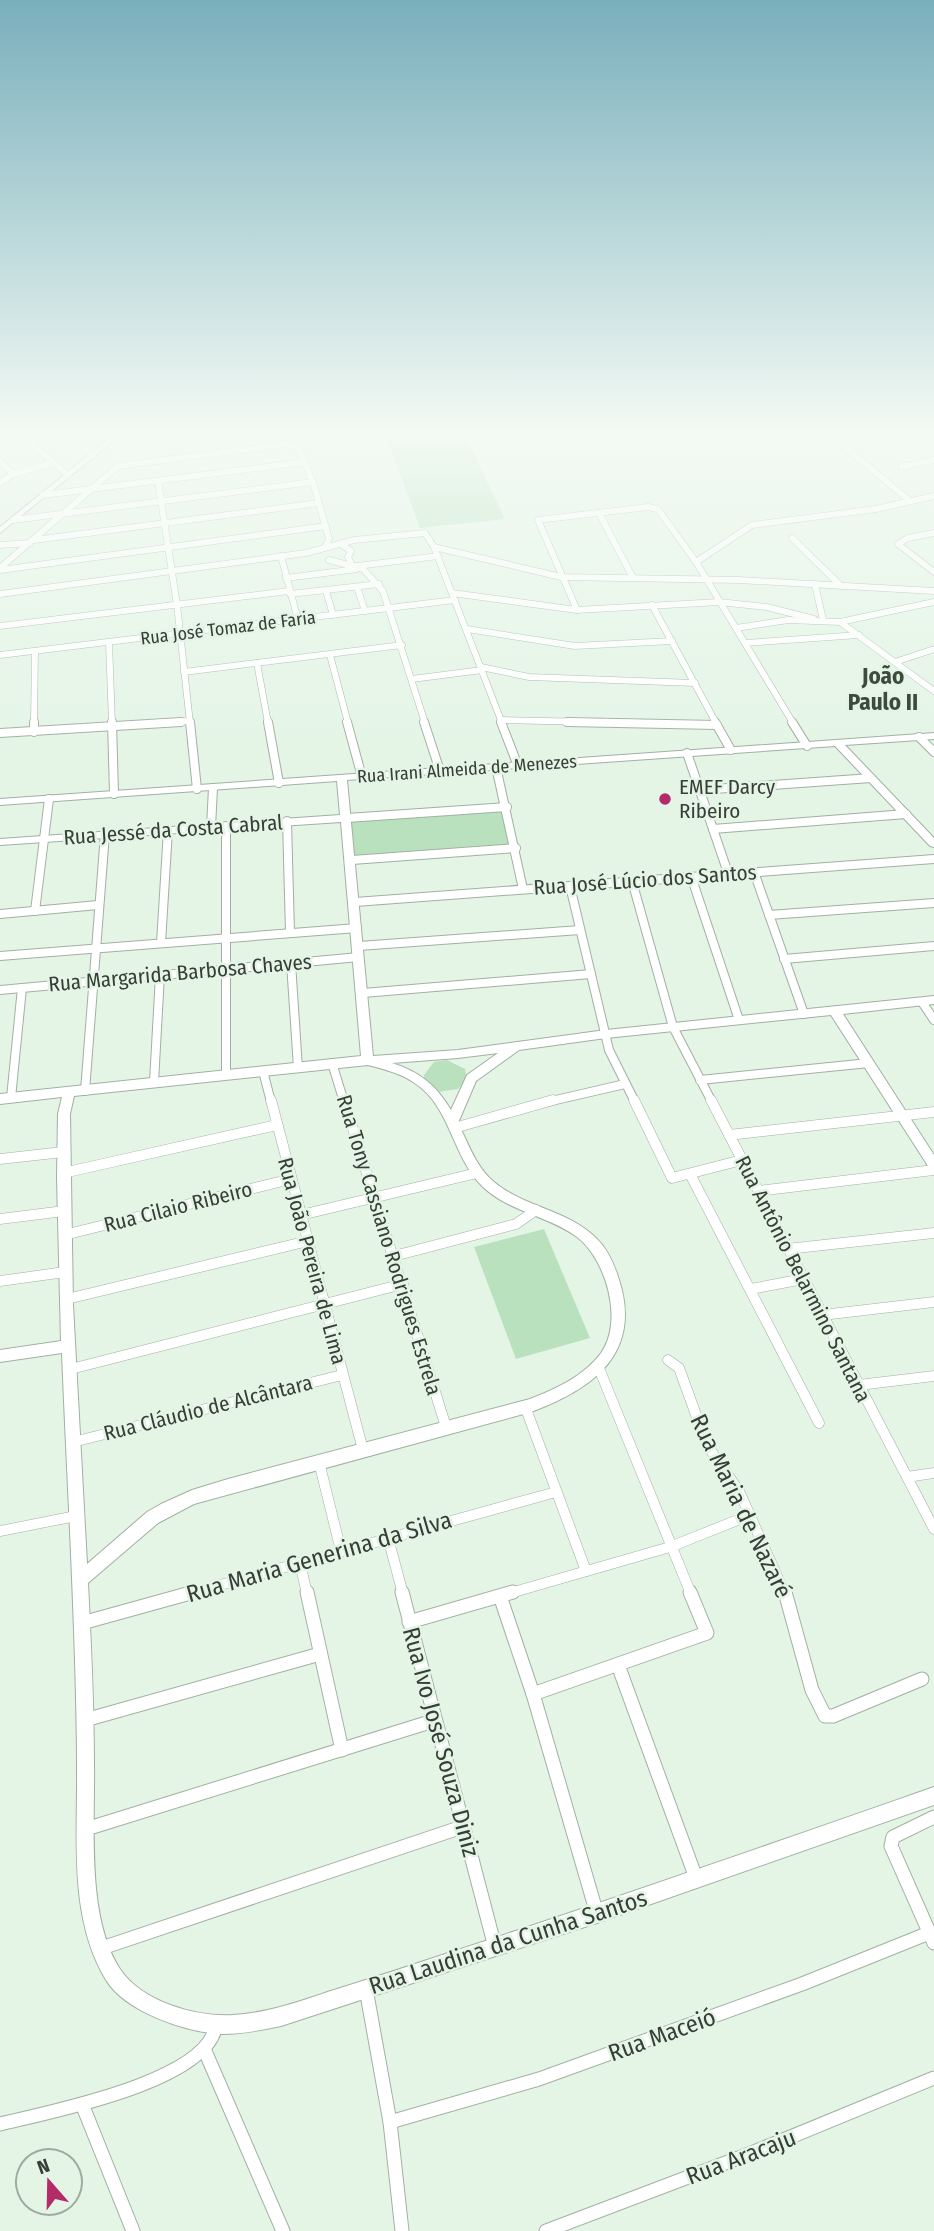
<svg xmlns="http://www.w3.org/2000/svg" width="934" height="2231" font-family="'Fira Sans Condensed',sans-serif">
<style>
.green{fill:#bae1be}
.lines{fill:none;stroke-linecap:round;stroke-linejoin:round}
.street-far3-casing{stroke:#a1b0a3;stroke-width:7}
.street-far2-casing{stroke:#a1b0a3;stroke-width:10}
.street-far1-casing{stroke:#a1b0a3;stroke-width:11}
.street-casing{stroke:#a1b0a3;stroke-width:15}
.secondary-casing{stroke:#a1b0a3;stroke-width:2}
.street-far3{stroke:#fff;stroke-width:6}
.street-far2{stroke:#fff;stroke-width:8}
.street-far1{stroke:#fff;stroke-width:10}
.street{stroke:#fff;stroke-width:13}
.secondary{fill:#fff;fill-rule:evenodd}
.poi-dot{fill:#b42b69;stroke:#e4f5e6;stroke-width:2.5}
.labels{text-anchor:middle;stroke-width:5;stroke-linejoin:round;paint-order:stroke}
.far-street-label{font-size:18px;fill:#373d37;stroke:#e4f5e6}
.poi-label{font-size:21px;fill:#373d37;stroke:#e4f5e6;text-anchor:start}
.street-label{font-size:21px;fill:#373d37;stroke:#e4f5e6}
.far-district-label{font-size:23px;font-weight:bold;fill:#3d4a3e;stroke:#e4f5e6}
.near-street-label{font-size:24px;fill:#373d37;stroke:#e4f5e6}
</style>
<rect width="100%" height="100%" fill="#e4f5e6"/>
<!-- green -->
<g class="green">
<polygon points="384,431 463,431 505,519 420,528"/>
<polygon points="503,811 510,846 355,858 351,822"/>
<polygon points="447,1060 465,1069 467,1080 458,1089 437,1092 424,1080 424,1075 434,1062"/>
<polygon points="544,1229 590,1338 516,1359 474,1247"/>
</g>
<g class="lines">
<!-- street-far3 casing -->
<g class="street-far3-casing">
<g id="street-far3">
<polyline points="29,431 34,446 68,475"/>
<polyline points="78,440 92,456"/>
<polyline points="0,461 13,474"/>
<polyline points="901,467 934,460"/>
<polyline points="158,481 177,605 190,723"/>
<polyline points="0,483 13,474 53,463"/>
<polyline points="43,495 305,462"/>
<polyline points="910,501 845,447 881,437 934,431"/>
<polyline points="599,513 633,578"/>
<polyline points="13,520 313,482"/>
<polyline points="934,533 908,538 898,544 934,572"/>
<polyline points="792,538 841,586"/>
<polyline points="34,540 319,503"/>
<polyline points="0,545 30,543"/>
<polyline points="342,545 351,551 348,557 352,565"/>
<polyline points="434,547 561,577 739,580 934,591"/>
<polyline points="281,556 298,620"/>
<polyline points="329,560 363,569 383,591 425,723"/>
<polyline points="696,562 752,525 876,509 934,496"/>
<polyline points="357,566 438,556"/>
<polyline points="0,568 118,466 286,444 297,446 313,482 329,539 325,547"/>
<polyline points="0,570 326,526"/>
<polyline points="286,578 357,569"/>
<polyline points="815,584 823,620"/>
<polyline points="357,587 365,611"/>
<polyline points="326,591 333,615"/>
<polyline points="452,593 577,610 719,602 767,607 814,619"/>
<polyline points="0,594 306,553 354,540 425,533 434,547 502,723"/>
<polyline points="290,594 379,584"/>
<polyline points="652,605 716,723"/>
<polyline points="577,610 538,520 648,507 658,509 696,562 793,723"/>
<polyline points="840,622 934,691"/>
<polyline points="0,626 289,591"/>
<polyline points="736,628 788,620 840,622 934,602"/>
<polyline points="467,629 575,646 672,641"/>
<polyline points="109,643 112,723"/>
<polyline points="745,643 859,635"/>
<polyline points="0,655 455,600"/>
<polyline points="330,655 348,723"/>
<polyline points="895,662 934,649"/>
<polyline points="257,663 268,723"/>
<polyline points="481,667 529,677 695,683"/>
<polyline points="184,672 402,645"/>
<polyline points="412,679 482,670"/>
<polyline points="501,720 643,723"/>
<polyline points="34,723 35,651"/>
<polyline points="154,723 190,721"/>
</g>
</g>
<!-- street-far2 casing -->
<g class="street-far2-casing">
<g id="street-far2">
<polyline points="112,722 114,794"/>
<polyline points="190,722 197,789"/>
<polyline points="268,722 279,783"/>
<polyline points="347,722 362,777"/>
<polyline points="424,722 440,771"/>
<polyline points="501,722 518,766"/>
<polyline points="567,722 717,725"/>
<polyline points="715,722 731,750"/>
<polyline points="792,722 807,746"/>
<polyline points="34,732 34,722"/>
<polyline points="0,733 181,722"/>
<polyline points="919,737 934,752"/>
<polyline points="687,753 728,873"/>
<polyline points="496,767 523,889"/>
<polyline points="700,790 871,778"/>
<polyline points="347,818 507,807"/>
<polyline points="287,821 290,933"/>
<polyline points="226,826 226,1075"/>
<polyline points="211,827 213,788"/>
<polyline points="713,829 906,814"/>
<polyline points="352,860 516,848"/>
<polyline points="754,872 804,1014"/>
<polyline points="691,876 739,1020"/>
<polyline points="632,881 673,1027 712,1102"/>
<polyline points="570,886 609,1050 635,1102"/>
<polyline points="355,902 934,859"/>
<polyline points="35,911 49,799"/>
<polyline points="0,914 98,905"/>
<polyline points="769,915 934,903"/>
<polyline points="161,943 168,830"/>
<polyline points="359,946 580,930"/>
<polyline points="0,956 357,928"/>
<polyline points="784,959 934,946"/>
<polyline points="291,963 298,1068"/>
<polyline points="0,990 359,957"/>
<polyline points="363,993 591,974"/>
<polyline points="922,1002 934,1020"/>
<polyline points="332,1063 344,1102"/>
<polyline points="263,1071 271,1102"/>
<polyline points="700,1080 869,1063"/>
<polyline points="154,1082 160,975"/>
<polyline points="85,1091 105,834"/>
<polyline points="11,1098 22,988"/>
<polyline points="547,1102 625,1084"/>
</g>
</g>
<!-- street-far1 casing -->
<g class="street-far1-casing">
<g id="street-far1">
<polyline points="271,1100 363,1450"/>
<polyline points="344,1100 446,1427"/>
<polyline points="634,1100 672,1178 742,1160"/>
<polyline points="711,1100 934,1529"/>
<polyline points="454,1128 553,1100"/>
<polyline points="729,1135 934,1112"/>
<polyline points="0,1159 63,1152"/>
<polyline points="63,1173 277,1125"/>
<polyline points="690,1174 819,1423"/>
<polyline points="758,1191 934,1170"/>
<polyline points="301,1215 477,1173"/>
<polyline points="0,1219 64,1211"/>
<polyline points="64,1235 291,1179"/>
<polyline points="787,1249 934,1233"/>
<polyline points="394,1256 516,1224 536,1210"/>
<polyline points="0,1281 65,1272"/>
<polyline points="751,1289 803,1279"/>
<polyline points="67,1299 308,1241"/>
<polyline points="822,1315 934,1302"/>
<polyline points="668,1360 679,1368 707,1445 739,1491 785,1594"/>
<polyline points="598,1366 691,1594"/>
<polyline points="71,1369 403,1284"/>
<polyline points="859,1385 934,1376"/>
<polyline points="526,1409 586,1571"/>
<polyline points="73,1442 342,1375"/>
<polyline points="319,1462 341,1551"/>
<polyline points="907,1477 934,1473"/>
<polyline points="0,1531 76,1516"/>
<polyline points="388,1538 403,1594"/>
<polyline points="300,1563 307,1594"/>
<polyline points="188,1594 556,1492"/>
<polyline points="507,1594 670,1547 750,1515"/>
</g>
</g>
<!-- street casing -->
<g class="street-casing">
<g id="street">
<polyline points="307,1592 342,1750"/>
<polyline points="402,1592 495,1947"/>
<polyline points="785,1592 812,1690 825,1716 833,1716 922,1679"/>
<polyline points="500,1596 533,1694 597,1914"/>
<polyline points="409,1622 513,1592"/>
<polyline points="82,1623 194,1592"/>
<polyline points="618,1665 696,1878"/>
<polyline points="533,1694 707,1633 690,1592"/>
<polyline points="85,1720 320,1654"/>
<polyline points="934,1817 893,1837 891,1846 934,1943"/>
<polyline points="86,1829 433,1721"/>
<polyline points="99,1949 462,1827"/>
<polyline points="366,1989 390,2122 402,2231"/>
<polyline points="205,2051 283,2231"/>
<polyline points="82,2104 133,2231"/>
<polyline points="390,2122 539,2079 802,1984 929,1933"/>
<path d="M0,2124C49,2112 211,2081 216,2024"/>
<polyline points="546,2231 749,2154 934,2078"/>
</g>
</g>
<!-- secondary casing -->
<g class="secondary-casing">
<g id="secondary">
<polygon points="118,431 126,431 0,533 0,527"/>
<path d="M934,733V739L845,745L934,838V847L930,846L835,746L347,780L373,1056L458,1050L606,1030L934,996V1004L843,1014L934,1155V1170L930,1169L831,1015L606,1038L519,1050L476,1081L458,1123C468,1143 476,1167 494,1182C524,1207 568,1210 596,1238C610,1251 617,1271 622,1290C638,1359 587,1391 531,1412L194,1504L158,1523L88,1583C91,1643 94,1704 94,1765C95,1825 86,1918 120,1969C142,2002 196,2017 233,2015C269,2013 303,2000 337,1989C373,1978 409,1966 445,1954C609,1901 771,1844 934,1787V1805L597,1923L281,2026C262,2030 243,2034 223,2034C188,2033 125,2012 106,1980C68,1917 78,1837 77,1767C77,1732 76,1696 75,1661C72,1558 66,1456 62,1353L0,1362V1350L61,1341L57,1178L58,1114L62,1097L0,1104V1094L361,1056L341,822L0,845V839L340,815L337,781L0,805V799ZM498,1053L467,1075L451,1110C436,1085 420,1072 392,1063L458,1058ZM368,1065C383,1069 400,1073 413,1082C451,1105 452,1158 483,1187C509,1212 549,1216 577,1237C606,1259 624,1321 601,1353C584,1376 556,1389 530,1399L228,1479L192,1490L161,1504L147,1512L87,1564L73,1305L70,1114L74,1096Z"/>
</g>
</g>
<!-- street-far3 -->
<use href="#street-far3" class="street-far3"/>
<!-- street-far2 -->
<use href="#street-far2" class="street-far2"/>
<!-- street-far1 -->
<use href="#street-far1" class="street-far1"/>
<!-- street -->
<use href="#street" class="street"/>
<!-- secondary -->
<use href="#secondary" class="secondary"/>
</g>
<!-- sky -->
<linearGradient id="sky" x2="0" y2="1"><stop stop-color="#79afbc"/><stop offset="0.58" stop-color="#f3faf4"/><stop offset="1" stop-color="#f3faf4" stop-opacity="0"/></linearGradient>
<rect width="934" height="743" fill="url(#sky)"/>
<!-- markers -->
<circle class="poi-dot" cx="665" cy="799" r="7"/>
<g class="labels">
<!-- far-street labels -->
<g class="far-street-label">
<text transform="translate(228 628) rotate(-7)" y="6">Rua José Tomaz de Faria</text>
<text transform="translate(467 769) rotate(-4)" y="6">Rua Irani Almeida de Menezes</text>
</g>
<!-- poi labels -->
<g class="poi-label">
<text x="679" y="794">EMEF Darcy<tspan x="679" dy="24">Ribeiro</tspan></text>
</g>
<!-- street labels -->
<g class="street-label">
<text transform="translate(173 830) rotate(-4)" y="7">Rua Jessé da Costa Cabral</text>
<text transform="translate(645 880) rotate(-4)" y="7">Rua José Lúcio dos Santos</text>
<text transform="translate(180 973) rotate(-5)" y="7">Rua Margarida Barbosa Chaves</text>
<text transform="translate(178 1207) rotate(-14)" y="7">Rua Cilaio Ribeiro</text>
<text transform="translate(389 1245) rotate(73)" y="7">Rua Tony Cassiano Rodrigues Estrela</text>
<text transform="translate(312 1261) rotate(75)" y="7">Rua João Pereira de Lima</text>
<text transform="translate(803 1279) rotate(63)" y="7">Rua Antônio Belarmino Santana</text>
<text transform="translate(208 1408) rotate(-14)" y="7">Rua Cláudio de Alcântara</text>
</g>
<!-- far-district labels -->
<g class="far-district-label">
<text x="883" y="684">João<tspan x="883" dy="26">Paulo II</tspan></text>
</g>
<!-- near-street labels -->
<g class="near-street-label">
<text transform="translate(741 1506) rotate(64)" y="8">Rua Maria de Nazaré</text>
<text transform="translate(319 1557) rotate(-16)" y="8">Rua Maria Generina da Silva</text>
<text transform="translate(441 1742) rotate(75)" y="8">Rua Ivo José Souza Diniz</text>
<text transform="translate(508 1942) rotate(-18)" y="8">Rua Laudina da Cunha Santos</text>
<text transform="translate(662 2035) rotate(-20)" y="8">Rua Maceió</text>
<text transform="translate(741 2157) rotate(-21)" y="8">Rua Aracaju</text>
</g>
</g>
<!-- north arrow -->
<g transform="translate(49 2182) rotate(340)"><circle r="33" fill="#e4f5e6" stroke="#9faba0" stroke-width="2"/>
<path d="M0-5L12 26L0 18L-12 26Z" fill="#b42b69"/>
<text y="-10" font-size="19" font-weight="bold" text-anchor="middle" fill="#373d37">N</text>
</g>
</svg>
